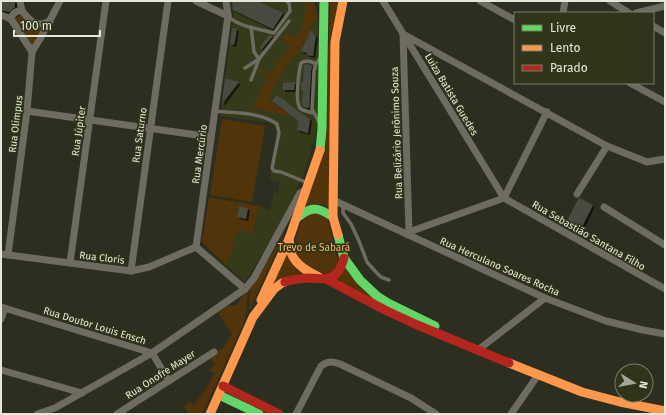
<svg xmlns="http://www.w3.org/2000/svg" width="666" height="415" font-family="'Fira Sans',sans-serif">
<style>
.built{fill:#353a1b}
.green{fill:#52340b}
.building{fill:#464b40;filter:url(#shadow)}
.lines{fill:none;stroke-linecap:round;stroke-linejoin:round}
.lane{stroke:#6e6b61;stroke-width:3.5}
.street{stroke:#6e6b61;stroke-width:7}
.fast{stroke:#63d668;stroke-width:9}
.slow{stroke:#ff974d;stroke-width:9}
.jam{stroke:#b3261e;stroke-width:9}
.labels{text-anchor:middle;stroke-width:3.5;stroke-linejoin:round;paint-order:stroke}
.street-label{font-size:10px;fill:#e4e8d8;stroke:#2f341a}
.park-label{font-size:10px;fill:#fab467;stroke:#2f341a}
</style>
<defs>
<filter id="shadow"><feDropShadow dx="2" dy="2" stdDeviation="0" flood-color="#0009"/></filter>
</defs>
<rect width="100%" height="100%" fill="#2c2e20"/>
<!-- built -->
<polygon class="built" points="232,1 313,1 318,18 319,40 320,63 320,111 316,135 303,176 281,223 245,282 226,265 234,247 230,245 240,228 253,233 259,206 270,210 274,192 278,193 280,182 270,180 277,132 276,128 273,125 269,123 220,116 233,21 234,14"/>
<!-- green -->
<g class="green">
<path d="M302,1H313L318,18L309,28L310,31C306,38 302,46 297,53C288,65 275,77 272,92C271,95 269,97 269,100L272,101L290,114L288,117L280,114L253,108L263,85L268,79L257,69L260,67L265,73L269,74L290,47L282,39L286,35L288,34L295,38L302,30L306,4Z"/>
<path d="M330,1H339L330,208C321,203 313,203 304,207L321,160L327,94Z"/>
<polygon points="19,16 21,16 29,24 42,28 32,47 15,19"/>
<polygon points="222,119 265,126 252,202 210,195"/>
<polygon points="209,197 259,206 253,233 247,233 240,228 231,245 234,247 226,265 202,242"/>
<path d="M311,211L327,217L339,264L337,270C325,276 325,275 314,269C294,260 291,251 298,231C302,220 303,218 311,211Z"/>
<polygon points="284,235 249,311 250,288"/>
<path d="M287,252L305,273C293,275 281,277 271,286Z"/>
<polygon points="345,267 383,305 347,285 334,280"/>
<polygon points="248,289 246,315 243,325 205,408 201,414 189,414 184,407 190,401 194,405 206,389 215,373 209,370 215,365 210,357 223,348 232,334 218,313 226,306 236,305 239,302"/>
</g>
<!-- building -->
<g class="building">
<polygon points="2,1 15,1 15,7 9,12 1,10 1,3"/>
<polygon points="232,1 258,1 283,13 273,29 233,10"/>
<polygon points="232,28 237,29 234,45 230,44"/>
<polygon points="311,30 316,36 313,56 307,55 307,53 301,51"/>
<polygon points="269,35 273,36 262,49 260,47"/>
<polygon points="308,64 312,66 311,71 309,108 304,107 302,105 303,90 301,90 301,82 303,82 304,65"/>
<polygon points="225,78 239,82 222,104"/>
<polygon points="295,82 294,90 283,90 283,83"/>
<polygon points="276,95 282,99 282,98 299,112 310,119 308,133 297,130 298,121 272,101"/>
<polygon points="580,198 593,205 581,229 567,221 578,199"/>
<polygon points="239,206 248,208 246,219 237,217"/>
</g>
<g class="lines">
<!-- lane -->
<g class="lane">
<path d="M229,17C240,27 259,29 274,33L290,11L289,3L286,1"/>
<polyline points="251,27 254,52 259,59 251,80"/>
<polyline points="245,68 259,59 289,21"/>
<path d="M215,111C234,113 261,112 277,124L279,133L272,168L274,171L281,172L308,183"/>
<path d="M313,113C310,112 304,111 301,109C294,104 299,71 301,63C305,60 311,61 316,64"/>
<polyline points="320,124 312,109 314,71 316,64 320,58"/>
<polyline points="343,205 343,213 351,224 359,241 367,262 375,271 381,277 389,280"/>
</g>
<!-- street -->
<g class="street">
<polyline points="20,1 22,11"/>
<polyline points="196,1 228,16"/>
<polyline points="383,1 504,198 665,289"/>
<polyline points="480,1 515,20"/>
<polyline points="610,1 629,13"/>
<polyline points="563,13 565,1"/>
<polyline points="636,13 665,6"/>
<polyline points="1,15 11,19"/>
<path d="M11,19C12,13 17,10 22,11C31,22 36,28 50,21"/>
<polyline points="11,19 32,52"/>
<polyline points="653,26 665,33"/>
<polyline points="403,34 607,146 647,162 665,159"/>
<polyline points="403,34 409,232"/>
<polyline points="630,83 665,102"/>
<polyline points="27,111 211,137"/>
<polyline points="577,194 607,146"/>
<polyline points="333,200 545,298 606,321 643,330 665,334"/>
<polyline points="604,207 665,245"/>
<polyline points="408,235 409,232 504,198 547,112"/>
<polyline points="196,247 228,16 226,1"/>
<polyline points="196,247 245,289"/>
<polyline points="1,254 131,271 149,267 196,247"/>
<polyline points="8,255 27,111 32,52 40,39 60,1"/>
<polyline points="70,263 106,1"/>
<polyline points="131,271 168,1"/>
<polyline points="1,307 152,353 169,381"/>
<polyline points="1,319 5,308"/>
<polyline points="478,350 545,298"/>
<polyline points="1,370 82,393"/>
<polyline points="37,414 55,408 152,353 245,289 254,278 300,193 307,189"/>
<polyline points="117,414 214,352"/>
<path d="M296,414L321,366C328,361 332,361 340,364L411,398L436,414"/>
<polyline points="511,414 538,375"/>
</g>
<!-- fast -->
<g class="fast">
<polyline points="320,150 322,129 324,1"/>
<path d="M298,217C312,206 318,207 333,217"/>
<polyline points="338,235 344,258 360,280 377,296 388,303 435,326"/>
<polyline points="219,395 259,414"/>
</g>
<!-- slow -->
<g class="slow">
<polyline points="338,235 333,217 335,42 343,1"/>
<path d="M289,239C290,244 290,250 292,255C297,266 309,272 319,277"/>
<polyline points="261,300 289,239 320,150"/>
<polyline points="509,363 582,392 620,402 665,411"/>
<polyline points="210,414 253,317 274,289 282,283 285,282"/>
</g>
<!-- jam -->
<g class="jam">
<path d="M326,279C339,275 340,270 344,258"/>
<polyline points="285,282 291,280 308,278 326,279 385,310 415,324 509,363"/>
<polyline points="223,386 279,414"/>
</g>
</g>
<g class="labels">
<!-- street labels -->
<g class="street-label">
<text transform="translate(452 94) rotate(59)" y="4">Luiza Batista Guedes</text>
<text transform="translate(15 124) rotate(-83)" y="4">Rua Olimpus</text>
<text transform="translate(78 131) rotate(-82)" y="4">Rua Júpiter</text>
<text transform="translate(396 133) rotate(-92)" y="4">Rua Belizário Jerônimo Souza</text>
<text transform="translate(139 135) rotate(-82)" y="4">Rua Saturno</text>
<text transform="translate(199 154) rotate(-82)" y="4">Rua Mercúrio</text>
<text transform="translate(589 235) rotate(30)" y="4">Rua Sebastião Santana Filho</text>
<text transform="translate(102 257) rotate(7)" y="4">Rua Cloris</text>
<text transform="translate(500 266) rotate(24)" y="4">Rua Herculano Soares Rocha</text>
<text transform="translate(95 325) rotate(17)" y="4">Rua Doutor Louis Ensch</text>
<text transform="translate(160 374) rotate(-33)" y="4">Rua Onofre Mayer</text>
</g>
<!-- park labels -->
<g class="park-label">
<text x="314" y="251">Trevo de Sabará</text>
</g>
</g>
<!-- border -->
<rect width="666" height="415" fill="none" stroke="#e4e8d8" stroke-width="4"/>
<!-- legend -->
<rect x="514" y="12" width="140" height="72" fill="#2f341a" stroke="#777c66"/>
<rect x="522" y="25" width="20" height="6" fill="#63d668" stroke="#777c66"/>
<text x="550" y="32" font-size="12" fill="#e4e8d8">Livre</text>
<rect x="522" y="45" width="20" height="6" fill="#ff974d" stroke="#777c66"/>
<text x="550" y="52" font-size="12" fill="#e4e8d8">Lento</text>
<rect x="522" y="65" width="20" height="6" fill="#b3261e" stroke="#777c66"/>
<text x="550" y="72" font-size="12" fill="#e4e8d8">Parado</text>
<!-- north arrow -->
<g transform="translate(634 383) rotate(101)"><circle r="19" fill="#2f341a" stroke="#777c66"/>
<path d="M0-3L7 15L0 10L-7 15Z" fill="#a4a798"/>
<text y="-6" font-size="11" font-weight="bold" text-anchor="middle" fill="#e4e8d8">N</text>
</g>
<!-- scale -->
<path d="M14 30v6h86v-6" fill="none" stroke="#e4e8d8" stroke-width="2"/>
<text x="20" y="30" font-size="12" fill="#e4e8d8" stroke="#2f341a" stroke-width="3" paint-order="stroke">100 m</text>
</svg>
